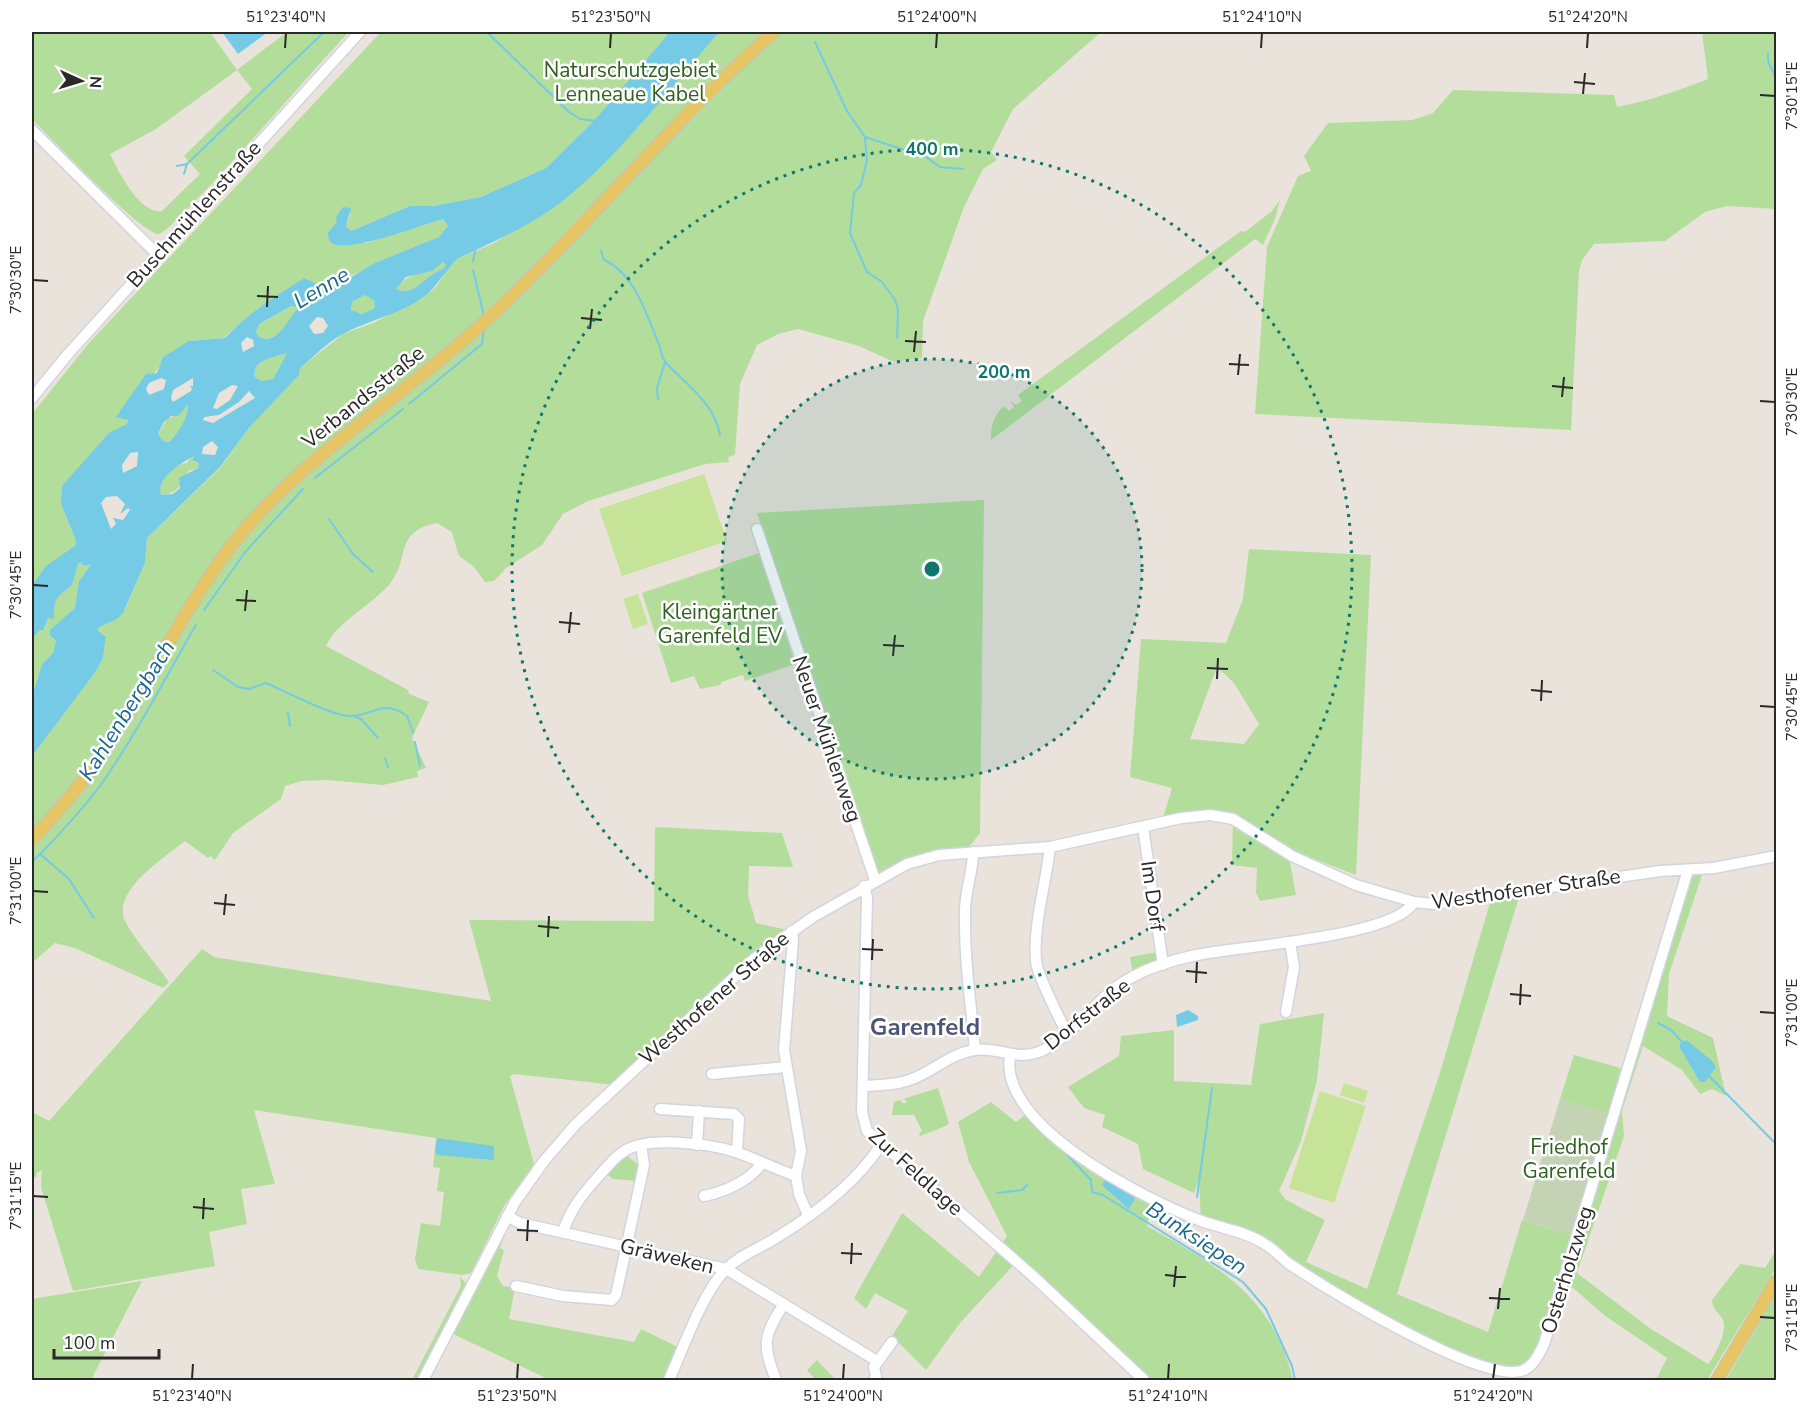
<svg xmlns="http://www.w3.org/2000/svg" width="1808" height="1412" font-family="'Nunito Sans',sans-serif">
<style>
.green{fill:#b3dd9b;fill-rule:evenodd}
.cemetery{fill:#c4d3b4}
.pitch{fill:#c5e498}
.water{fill:#75cae5;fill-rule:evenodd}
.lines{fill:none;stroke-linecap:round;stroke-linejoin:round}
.stream{stroke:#75cae5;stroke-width:2}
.minor-casing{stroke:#d1d4e1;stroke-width:13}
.major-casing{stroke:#c3c3c3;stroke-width:14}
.minor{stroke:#fff;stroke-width:10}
.major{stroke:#e6c565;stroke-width:12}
.ticks{fill:none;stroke:#292929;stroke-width:2}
.ring{fill:none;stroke:#0f766e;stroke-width:3;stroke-dasharray:3 6}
.labels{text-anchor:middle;stroke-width:5;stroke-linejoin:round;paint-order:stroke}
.park-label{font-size:21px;fill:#2e601f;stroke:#fff}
.street-label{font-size:21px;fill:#292929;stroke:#fff}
.water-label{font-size:22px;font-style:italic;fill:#17688f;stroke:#fff}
.quarter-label{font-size:24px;font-weight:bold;fill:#4d5576;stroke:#fff}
.centre{fill:#0f766e;stroke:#fff;stroke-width:3}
.ring-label{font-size:18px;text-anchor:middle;font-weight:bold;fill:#0f766e;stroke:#fff;stroke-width:5;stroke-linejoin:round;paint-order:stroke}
.neatline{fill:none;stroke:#292929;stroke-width:2}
.ticks-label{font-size:15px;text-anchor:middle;fill:#292929}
</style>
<rect width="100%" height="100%" fill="#eae3db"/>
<!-- green -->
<g class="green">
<path d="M32,32H210L237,70L287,32H349C325,56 174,232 159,234C142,235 49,136 32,119ZM237,70L252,89L184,156L200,174L162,211C140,215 118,171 110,154L156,129Z"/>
<path d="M381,32H1101L1013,109L991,152L997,160L983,169L964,207L923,321L922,358L894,362L859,346L798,329L778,334L757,345L740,384L735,455L728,457L729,462L705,464L588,501L563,514L542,545L506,568L494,581L485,582L473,566L459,556L452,532L437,523C394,532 410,556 392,581C374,605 339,619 326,646L408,690L409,694L429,702L412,738L426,768L417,771L418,777L383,785L327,780L301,781L285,786L281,799L233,833L215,860L210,856L208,858L185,841C165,857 111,891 125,921C136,942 155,962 169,982L163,988L75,948L55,943L32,963V847L53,825L233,551L321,448C212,532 166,648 94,759C76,785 53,808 32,831V756L95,671L103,658L106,637L98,631L99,626L114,619L125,609L145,563L147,538L220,468L249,428L299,375L300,368L343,334L373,323L423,298L436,287L454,260L492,244L564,200L620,144L595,120L546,168L481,197L433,206H410L351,231L346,226L351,213L337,222L366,243L443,219L448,226L439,237L352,275L329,291L304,278C274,298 250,312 224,338L189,341L162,364L117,416L128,420L127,424L109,434L61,504L75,538L76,545L61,556L32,589V414L89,343Z"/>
<path d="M1702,32H1776V209L1727,206L1705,212L1665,241L1594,244L1582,260L1579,271L1571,430L1255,414L1267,247L1298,176L1311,171L1304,156L1328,123L1413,120L1433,113L1453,90L1614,95L1617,107C1648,101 1678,91 1708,79Z"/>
<path d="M1280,200L1275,219L1263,245L1255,239L991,440C991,426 993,416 1004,406L1009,411L1014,407L1010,401L1016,405L1022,401L1018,395L1241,231L1245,232L1272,211Z"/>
<path d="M443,262L446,265C441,272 436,271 430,276C421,283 410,296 396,289C400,278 430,268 443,262Z"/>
<polygon points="365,295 374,299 375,308 362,314 351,310 352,302"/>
<path d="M291,306L298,305L299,307C292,320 275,345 259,337L256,332L259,324Z"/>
<path d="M287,353L273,379L262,381L255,377C251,360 275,357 287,353Z"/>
<path d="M188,405C189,417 178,435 169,442L163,441L158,435L167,419L178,414Z"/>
<path d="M192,455H195L193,461L199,463L198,468L188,471C181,485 178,494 161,495C157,479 173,465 187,463Z"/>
<path d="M984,500L980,833L969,847C932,849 911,857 878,873L757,513Z"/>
<path d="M1249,549L1371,555L1356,875L1294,851L1290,862L1296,895L1260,901L1256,893L1257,868L1232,865L1233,819L1163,818L1172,788L1130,777L1141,639L1226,643L1243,599ZM1217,667L1234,683L1259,724L1244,744L1190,739Z"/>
<polygon points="759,553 795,664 745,681 743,675 721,682 721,685 700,689 694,676 671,683 642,593"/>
<path d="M82,562L84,565H92L80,579L75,608L57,625L53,639L56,641L53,653L42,664L32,697V639L40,630H45L48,617L53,613C53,597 60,593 72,585L76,566Z"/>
<polygon points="655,827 782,833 793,867 749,866 748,895 756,923 792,931 616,1085 514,1074 510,1076 534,1164 504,1206 471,1273 462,1275 418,1269 415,1259 421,1223 440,1226 444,1192 437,1191 440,1168 433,1167 436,1138 254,1110 275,1184 241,1189 247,1224 209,1232 215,1266 73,1291 41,1187 42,1170 37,1173 36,1177 32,1178 32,1112 49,1121 202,949 214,957 491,1001 469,920 654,921"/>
<path d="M1702,875L1669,974L1667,1016L1713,1038L1726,1096L1712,1089L1700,1094L1682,1070L1643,1046L1622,1111L1624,1136L1577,1273L1651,1329L1708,1364C1715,1356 1728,1330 1723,1320C1719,1312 1712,1309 1712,1300L1740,1264L1765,1268L1776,1250V1268L1707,1380H1656L1667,1358L1604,1315L1564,1280L1544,1344L1523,1371L1497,1369L1381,1319L1263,1242L1201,1221L1199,1180L1194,1193L1143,1169L1138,1144L1102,1127L1105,1115L1084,1108L1068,1087L1119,1056L1121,1036L1174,1030V1081L1251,1085L1260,1024L1324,1013L1317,1080L1301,1141L1279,1191L1286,1200L1325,1220L1306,1262L1367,1289L1439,1076L1492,896L1521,891L1397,1294L1488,1332L1522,1220L1573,1235L1610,1115L1560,1099L1574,1055L1624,1069L1680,876Z"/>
<polygon points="1157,952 1158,958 1155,965 1133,973 1130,957"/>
<polygon points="938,1088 949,1123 946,1126 920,1136 919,1133 922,1131 914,1115 892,1115 894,1102 900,1100 904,1104 907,1101 903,1099"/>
<path d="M991,1102L1016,1122L1030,1111L1058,1139L1153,1200L1147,1226C1218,1266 1273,1296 1293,1380H1151L1020,1258L960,1323L926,1370L892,1336L908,1311L875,1293L866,1309L854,1298L902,1213L979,1277L1007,1236L969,1162L958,1122Z"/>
<polygon points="625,1154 640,1166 636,1181 613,1179 608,1175"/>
<polygon points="507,1228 500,1248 504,1250 497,1276 503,1286 515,1288 509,1319 634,1342 641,1329 680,1348 667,1380 550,1380 451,1333"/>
<polygon points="460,1277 466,1283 417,1380 412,1380 461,1286"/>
<polygon points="142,1281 91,1380 32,1380 32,1299"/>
<polygon points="1776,1294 1776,1380 1726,1380"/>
<polygon points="817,1360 834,1378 831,1380 816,1380 807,1370"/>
</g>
<!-- cemetery -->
<polygon class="cemetery" points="1560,1099 1610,1115 1573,1235 1523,1220"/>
<!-- pitch -->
<g class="pitch">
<polygon points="704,474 727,541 622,576 599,509"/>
<polygon points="638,594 648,624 633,629 623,599"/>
<polygon points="1344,1083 1368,1091 1364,1103 1340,1095"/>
<polygon points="1320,1091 1366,1106 1334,1203 1289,1188"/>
</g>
<!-- water -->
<g class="water">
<polygon points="222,32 268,32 238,54"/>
<path d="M670,32H719C673,85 619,156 565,199C533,225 494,241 457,259C452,262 436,288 425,296C401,314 369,320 343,334C326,343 314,357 300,368L299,375L249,428L220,467L147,538L145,563L123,613L117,619L99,627L98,631L106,637L103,658L96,671L32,756V697L42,664L53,653L56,641L50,635V630L75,608L79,581L91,565H82V562L78,564L72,585C55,599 54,597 54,619L48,618L44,630H40L32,639L34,615L32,586L46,566L76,545L75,538L61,504L62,486L109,433L127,424L128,420L116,417L146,374L157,373L163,357L189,341L225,338C251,311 273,298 304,278L329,290L375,263L439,237L448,226L443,219C421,225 352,252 334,244C330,243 328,238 328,233L337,222L336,217L343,207L351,208L346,226L351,231L410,206H433L481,197L546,168L594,121ZM443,262L446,265C441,272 436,271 430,276C421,283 410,296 396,289L406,277L432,271ZM365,295L374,300L375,308L362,314L351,310L352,302ZM291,306L299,307C289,317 278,346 259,337L256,332L259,324ZM317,317L323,318L328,326L323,333L314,334L309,326ZM247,337L253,340L254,346L243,352L241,343ZM287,353L273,379L262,381L255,377C251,360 275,357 287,353ZM161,378L166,380L164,389L149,395L146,389L149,383ZM193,378V386H189L192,388L191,391L173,402L171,398L173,390ZM232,385L238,386L230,400L217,409L213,408L219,393ZM249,391L255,398L213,423L203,420L204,417L219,415L239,402ZM188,405C189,416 177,436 169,442L163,441L158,434L164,422L171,416H178ZM212,441L218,447L215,455L202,454L203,447ZM138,452L137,466L123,473L122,465L130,453ZM195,455L192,460L199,463L198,468L179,478L180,488L173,494L161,495C156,476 183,463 195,455ZM117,496L125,504L120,514L128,508L130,510L123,520L113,518L116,524L111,529L101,503L106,497Z"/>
<polygon points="1188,1010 1198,1016 1198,1020 1177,1027 1176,1015"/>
<polygon points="1686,1040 1711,1060 1716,1067 1705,1082 1700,1082 1680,1048 1680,1044"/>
<polygon points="437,1138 494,1146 494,1160 437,1155 435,1151"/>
<polygon points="1106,1179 1135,1198 1129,1209 1102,1185"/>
</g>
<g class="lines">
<!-- stream -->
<g class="stream">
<polyline points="487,32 569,112 580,119 596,121"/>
<polyline points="815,42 847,111 865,137 867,160 861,185 854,193 850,233 867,272 882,282 895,300 898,310 897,338"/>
<polyline points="1768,53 1768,61 1776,78"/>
<polyline points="865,137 926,157 940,167 963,169"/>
<polyline points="177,166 187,164 324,32"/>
<polyline points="184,174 187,164"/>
<path d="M601,251L604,260C634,273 646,313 658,342C661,349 661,357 666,363C687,385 715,404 720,435"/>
<polyline points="473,262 475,251"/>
<polyline points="473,270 484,316"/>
<polyline points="658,400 657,388 665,362"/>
<polyline points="409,404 482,344 484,328"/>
<polyline points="315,478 403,409"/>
<polyline points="329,519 353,554 373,572"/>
<polyline points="204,610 246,551 303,489"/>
<path d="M213,670L238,687L249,689L266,683C284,691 336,718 353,716C376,714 383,699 407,716L413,732"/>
<polyline points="288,712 290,726"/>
<polyline points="354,716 361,719 378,738"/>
<polyline points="415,742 420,766"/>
<polyline points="385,758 388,767"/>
<polyline points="40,854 69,879 94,918"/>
<path d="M32,862C57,837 81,812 102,783C137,733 165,678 196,625"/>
<polyline points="1658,1023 1671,1030 1683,1043"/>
<polyline points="1709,1076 1776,1144"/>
<polyline points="1062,1149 1091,1180 1092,1192 1103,1195 1243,1282 1266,1309 1292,1366 1295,1380"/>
<polyline points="997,1193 1022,1190 1027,1185"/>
<polyline points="1197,1197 1212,1088"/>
</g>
<!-- minor casing -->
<g class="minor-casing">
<g id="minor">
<polyline points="32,130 158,255"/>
<polyline points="32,398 68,354 360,32"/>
<polyline points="757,529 875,880"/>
<polyline points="1143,827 1163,965"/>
<path d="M1050,847C1046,884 1033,924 1036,961C1037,974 1060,1020 1067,1033"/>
<path d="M973,852C973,872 965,891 965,911C964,960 971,1002 975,1050"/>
<polyline points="864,886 867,898 862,1112 867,1131 1034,1277 1144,1380"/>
<polyline points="792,931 793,941 784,1050 801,1151 796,1176 799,1194 808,1215"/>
<polyline points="1286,1012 1294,967 1290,942"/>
<path d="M1010,1056C998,1126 1145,1199 1199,1220C1219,1228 1245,1231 1263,1243C1272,1248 1280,1256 1288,1263C1327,1289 1478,1382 1521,1371C1533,1368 1539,1354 1544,1344L1688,870"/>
<polyline points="712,1074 786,1067"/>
<path d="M863,1086C882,1085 900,1085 917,1077C937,1068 951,1054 974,1050C1001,1046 1020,1065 1049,1047C1073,1032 1089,1010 1110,992C1132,973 1165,962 1192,956C1235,946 1394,938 1414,902"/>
<polyline points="660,1109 734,1114 739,1119 737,1152"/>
<polyline points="697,1145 699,1111"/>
<path d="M704,1196C724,1192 750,1181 762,1163"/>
<polyline points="507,1216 520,1223 726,1269 877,1361"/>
<path d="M563,1232C570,1210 582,1195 597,1178C605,1170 613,1158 623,1152C646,1135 710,1144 736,1152C756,1159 776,1169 796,1176"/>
<polyline points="516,1286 563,1296 612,1300 616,1295 644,1165 641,1145"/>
<polyline points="423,1380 515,1202 544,1161 576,1124 755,958 813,917 907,864 939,855 1050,847 1181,818 1210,815 1233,819 1292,856 1356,885 1414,902 1435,904 1660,871 1714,868 1776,856"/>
<path d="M669,1380C683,1349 702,1294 725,1270C741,1254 761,1248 779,1236C818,1212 856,1183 881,1145"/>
<path d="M776,1380C762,1345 763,1336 784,1304"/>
<polyline points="874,1380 876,1376 874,1367 892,1342"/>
</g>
</g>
<!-- major casing -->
<g class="major-casing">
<g id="major">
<path d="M32,839C55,815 77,790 96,763C145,694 179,614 231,546C303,454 407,395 492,315C590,224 673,119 774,32"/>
<polyline points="1717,1380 1776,1281"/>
</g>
</g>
<!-- minor -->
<use href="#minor" class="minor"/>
<!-- major -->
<use href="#major" class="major"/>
</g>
<!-- ticks -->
<path class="ticks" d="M285,48L286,33M610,48L611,33M936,48L937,33M1261,48L1262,33M1587,48L1588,33M1574,82L1595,84M1583,94L1585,73M1760,95L1775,96M33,280L48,281M257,296L278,297M267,307L268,286M581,318L602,320M590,329L592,309M905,341L926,342M914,352L916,331M1229,364L1249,365M1238,375L1240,354M1552,386L1573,388M1562,397L1564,377M1760,401L1775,402M33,585L48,586M236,600L256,601M245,611L247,590M559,622L580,624M569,633L571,612M883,645L904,646M893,656L895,635M1207,668L1228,669M1217,679L1218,658M1531,690L1552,692M1541,701L1542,680M1760,706L1775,707M33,891L48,892M214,903L235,905M224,915L226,894M538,926L559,928M548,937L549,916M862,949L883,950M872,960L873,939M1186,971L1207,973M1196,983L1197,962M1510,994L1531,996M1520,1005L1521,984M1760,1012L1775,1013M33,1196L48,1197M193,1207L214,1209M203,1219L204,1198M517,1230L538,1231M527,1241L528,1220M841,1253L862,1254M851,1264L852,1243M1165,1275L1186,1277M1174,1287L1176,1266M1489,1298L1510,1299M1498,1309L1500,1288M1760,1317L1775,1318M192,1379L193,1364M517,1379L518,1364M843,1379L844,1364M1168,1379L1169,1364M1493,1379L1495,1364"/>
<!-- distance rings -->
<circle cx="932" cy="569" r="210" fill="#0f766e" fill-opacity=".12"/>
<g class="ring">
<circle cx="932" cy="569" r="210"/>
<circle cx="932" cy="569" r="420"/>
</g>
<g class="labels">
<!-- park labels -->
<g class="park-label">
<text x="630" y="77">Naturschutzgebiet<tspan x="630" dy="24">Lenneaue Kabel</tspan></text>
<text x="720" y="619">Kleingärtner<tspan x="720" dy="24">Garenfeld EV</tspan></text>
<text x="1569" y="1154">Friedhof<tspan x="1569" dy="24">Garenfeld</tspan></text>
</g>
<!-- street labels -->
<g class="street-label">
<text transform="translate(194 214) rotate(-48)" y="7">Buschmühlenstraße</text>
<text transform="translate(363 397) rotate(-39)" y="7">Verbandsstraße</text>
<text transform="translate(827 739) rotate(71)" y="7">Neuer Mühlenweg</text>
<text transform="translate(1526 889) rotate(-8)" y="7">Westhofener Straße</text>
<text transform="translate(1153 896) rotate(82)" y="7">Im Dorf</text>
<text transform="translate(714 998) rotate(-41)" y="7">Westhofener Straße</text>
<text transform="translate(1087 1014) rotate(-38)" y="7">Dorfstraße</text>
<text transform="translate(916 1172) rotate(42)" y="7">Zur Feldlage</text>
<text transform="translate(667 1256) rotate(13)" y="7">Gräweken</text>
<text transform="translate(1567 1270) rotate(-73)" y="7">Osterholzweg</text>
</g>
<!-- water labels -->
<g class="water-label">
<text transform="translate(321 287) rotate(-31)" y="8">Lenne</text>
<text transform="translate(126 710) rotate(-58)" y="8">Kahlenbergbach</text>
<text transform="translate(1197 1237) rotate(33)" y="8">Bunksiepen</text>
</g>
<!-- quarter labels -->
<g class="quarter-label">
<text x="925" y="1035">Garenfeld</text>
</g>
</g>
<circle cx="932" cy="569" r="9" class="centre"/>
<g class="ring-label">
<text x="932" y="155">400 m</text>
<text x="1004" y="378">200 m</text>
</g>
<!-- border -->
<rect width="1808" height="1412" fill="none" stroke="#ffffff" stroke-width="66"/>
<!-- north arrow -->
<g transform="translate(81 81) rotate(94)" stroke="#ffffff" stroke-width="4.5" paint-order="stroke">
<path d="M0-4.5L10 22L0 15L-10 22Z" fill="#292929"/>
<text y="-9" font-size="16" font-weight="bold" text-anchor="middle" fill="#292929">N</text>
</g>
<!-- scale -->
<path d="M54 1349v9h105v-9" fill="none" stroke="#292929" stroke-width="3"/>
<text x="63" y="1349" font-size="18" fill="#292929" stroke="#ffffff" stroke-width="4.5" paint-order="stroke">100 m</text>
<rect x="33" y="33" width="1742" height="1346" class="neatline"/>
<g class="ticks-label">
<text x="286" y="22">51°23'40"N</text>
<text x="611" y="22">51°23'50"N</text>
<text x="937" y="22">51°24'00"N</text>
<text x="1262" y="22">51°24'10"N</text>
<text x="1588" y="22">51°24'20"N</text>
<text transform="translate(1792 96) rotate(-90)" y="5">7°30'15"E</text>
<text transform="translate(16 280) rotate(-90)" y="5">7°30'30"E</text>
<text transform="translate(1792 402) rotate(-90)" y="5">7°30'30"E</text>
<text transform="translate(16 585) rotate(-90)" y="5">7°30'45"E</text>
<text transform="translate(1792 707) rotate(-90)" y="5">7°30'45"E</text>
<text transform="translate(16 891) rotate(-90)" y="5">7°31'00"E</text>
<text transform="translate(1792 1013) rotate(-90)" y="5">7°31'00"E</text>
<text transform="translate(16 1196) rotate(-90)" y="5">7°31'15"E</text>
<text transform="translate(1792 1318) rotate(-90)" y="5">7°31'15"E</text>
<text x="192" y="1401">51°23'40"N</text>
<text x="517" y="1401">51°23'50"N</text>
<text x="843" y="1401">51°24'00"N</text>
<text x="1168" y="1401">51°24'10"N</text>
<text x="1493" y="1401">51°24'20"N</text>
</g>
</svg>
